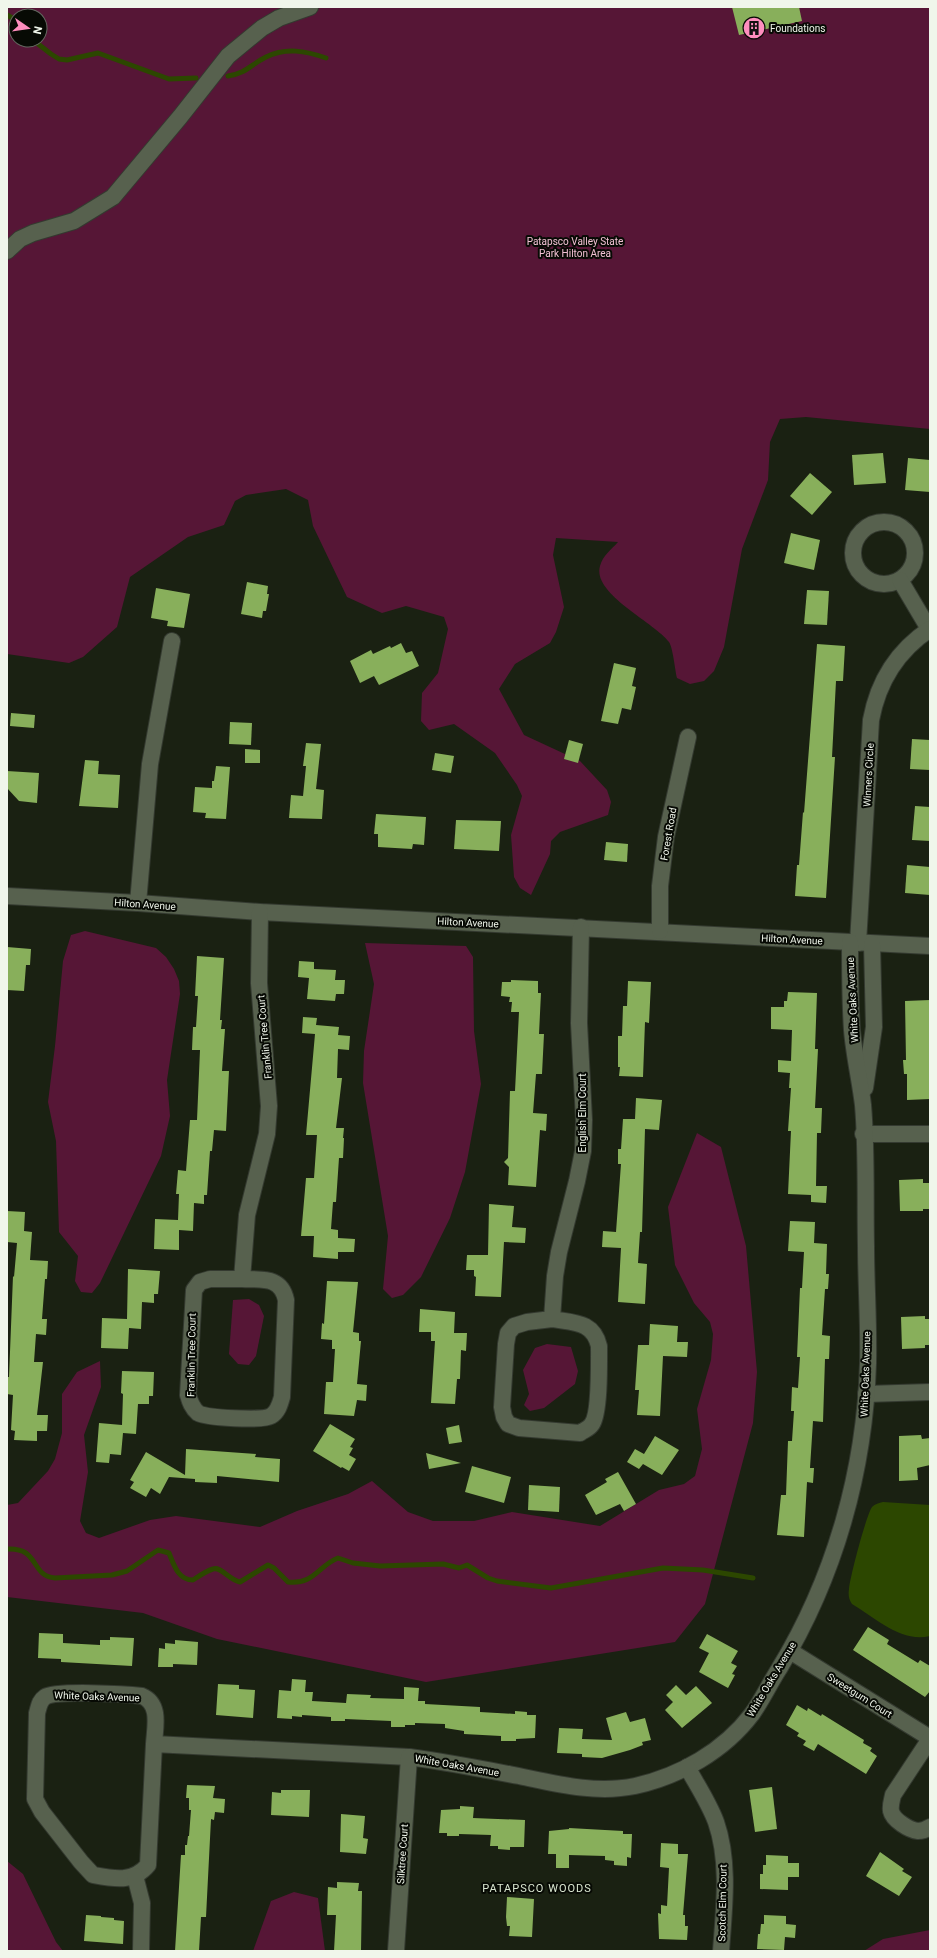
<svg xmlns="http://www.w3.org/2000/svg" width="937" height="1958" font-family="Roboto,sans-serif">
<style>
.green{fill:#561636;fill-rule:evenodd}
.water{fill:#2c4700}
.lines{fill:none;stroke-linecap:round;stroke-linejoin:round}
.stream{stroke:#2c4700;stroke-width:5}
.building{fill:#88af5b}
.minor-casing{stroke:#343a30;stroke-width:18}
.minor{stroke:#57614e;stroke-width:16}
.labels{text-anchor:middle;stroke-width:4;stroke-linejoin:round;paint-order:stroke}
.poi-label{font-size:10px;fill:#f0f6eb;stroke:#070a04;text-anchor:start}
.park-label{font-size:10px;fill:#f2c1d4;stroke:#070a04}
.street-label{font-size:10px;fill:#f0f6eb;stroke:#070a04}
.neighbourhood-label{font-size:11px;letter-spacing:1px;fill:#dae6d0;stroke:#070a04}
</style>
<rect width="100%" height="100%" fill="#1a2112"/>
<!-- green -->
<g class="green">
<path d="M7,7H930V429L806,417L780,419L770,442L768,480L742,549L724,647L714,671L704,681L690,684L677,678C675,670 673,648 669,642C654,622 592,594 600,566C603,555 611,550 618,542L556,538L553,555L564,607L556,632L550,643L515,664L499,689L524,735L580,761L607,790L611,802L608,815L560,832L551,841L550,854L531,895L520,888L514,877L511,835L522,796L517,785L495,753L454,724L429,730L421,721L422,693L438,673L448,629L444,617L406,606L382,613L347,597L313,526L308,500L286,489L246,495L235,501L224,525L188,537L130,577L117,627L83,657L69,663L7,654ZM16,16H40V40H16Z"/>
<polygon points="85,931 156,948 166,957 174,969 179,981 180,994 167,1080 170,1116 161,1156 100,1283 92,1293 81,1292 75,1281 78,1256 59,1232 56,1141 48,1102 55,1046 63,961 71,935"/>
<polygon points="365,943 466,946 473,957 474,1031 481,1084 465,1172 450,1218 421,1277 403,1295 392,1298 383,1289 388,1236 363,1083 364,1051 374,984"/>
<polygon points="697,1133 721,1147 746,1246 757,1372 753,1423 705,1604 675,1642 426,1682 217,1639 143,1613 7,1597 7,1505 18,1503 48,1471 55,1459 62,1433 62,1394 77,1372 100,1361 101,1387 84,1435 88,1472 80,1521 86,1533 99,1538 150,1520 176,1516 260,1527 297,1511 348,1494 372,1481 408,1512 433,1521 474,1521 512,1512 600,1526 659,1490 684,1484 695,1476 702,1449 697,1409 711,1360 713,1334 710,1322 694,1303 675,1265 668,1207"/>
<polygon points="249,1299 259,1305 264,1316 256,1356 249,1365 238,1364 229,1354 233,1300"/>
<polygon points="547,1344 571,1347 578,1371 575,1384 544,1408 530,1411 524,1405 529,1394 523,1370 535,1348"/>
<polygon points="7,1861 23,1874 56,1942 63,1951 7,1951"/>
<polygon points="294,1892 318,1898 325,1951 253,1951 271,1901"/>
<polygon points="930,1930 930,1951 864,1951 883,1939"/>
</g>
<!-- water -->
<path class="water" d="M883,1502L930,1505V1636C901,1643 876,1618 852,1604C849,1600 848,1595 849,1589C850,1577 866,1516 872,1507C875,1504 879,1503 883,1502Z"/>
<g class="lines">
<!-- stream -->
<g class="stream">
<polyline points="7,15 16,20"/>
<polyline points="33,40 51,54 59,59 67,60 98,53 169,79 196,78"/>
<path d="M228,76C247,73 250,65 266,57C286,47 306,51 326,58"/>
<path d="M7,1549C40,1547 30,1576 55,1578L112,1575L127,1571L158,1550L169,1553C174,1565 178,1580 193,1580C199,1576 206,1571 213,1569C221,1566 229,1580 240,1582L268,1565L274,1568L288,1582C314,1585 319,1565 338,1558L353,1563L380,1566L443,1564L459,1568L467,1565L488,1578L497,1581L551,1588L663,1568L703,1570L753,1578"/>
</g>
</g>
<!-- building -->
<g class="building">
<polygon points="732,7 799,7 802,21 739,35"/>
<polygon points="883,453 886,483 854,485 852,455"/>
<polygon points="908,458 930,460 930,492 905,490"/>
<polygon points="810,473 832,492 812,515 790,496"/>
<polygon points="791,533 820,540 814,570 784,563"/>
<polygon points="247,582 268,586 267,594 269,594 266,611 263,611 262,618 241,614"/>
<polygon points="156,588 190,594 184,628 167,626 168,621 151,618"/>
<polygon points="807,590 829,591 827,625 804,624"/>
<polygon points="401,643 406,653 412,651 419,666 379,685 374,676 360,683 350,661 371,650 373,654 390,646 391,648"/>
<polygon points="817,644 845,646 843,681 836,681 832,757 835,757 826,898 795,896 797,865 799,865 803,812 804,813"/>
<polygon points="614,663 636,668 632,686 636,687 631,710 622,708 618,724 601,721"/>
<polygon points="11,713 35,715 34,728 10,726"/>
<polygon points="230,722 252,723 251,745 229,744"/>
<polygon points="912,739 930,740 930,770 910,769"/>
<polygon points="569,740 583,744 578,763 564,759"/>
<polygon points="306,743 321,744 316,789 324,790 322,819 289,818 291,795 303,796 306,766 303,766"/>
<polygon points="245,749 260,750 260,763 245,763"/>
<polygon points="435,753 454,756 451,773 432,770"/>
<polygon points="85,760 99,761 98,774 120,775 118,808 79,806"/>
<polygon points="216,766 230,767 226,819 205,818 206,813 193,812 195,787 212,788 212,781 214,781"/>
<polygon points="7,771 39,773 37,803 19,801 7,788"/>
<polygon points="915,806 930,807 930,841 912,840"/>
<polygon points="376,814 426,817 424,845 413,844 412,849 378,847 378,834 374,834"/>
<polygon points="456,820 501,821 499,851 454,849"/>
<polygon points="606,842 628,844 627,862 604,860"/>
<polygon points="907,865 930,867 930,895 905,893"/>
<polygon points="7,947 31,949 30,965 26,965 24,991 7,990"/>
<polygon points="197,956 224,958 220,1020 222,1020 221,1029 225,1029 222,1071 229,1071 226,1131 214,1130 212,1151 210,1151 207,1195 204,1195 204,1204 194,1203 193,1231 179,1230 179,1250 154,1249 155,1219 178,1220 179,1194 176,1194 178,1170 186,1171 190,1120 197,1120 200,1050 192,1050 193,1027 196,1027 198,996 195,996"/>
<polygon points="299,961 314,962 314,969 336,970 335,980 345,980 344,994 336,994 335,1001 307,999 309,978 298,977"/>
<polygon points="511,980 538,981 538,993 541,993 539,1034 544,1034 542,1074 536,1074 533,1113 547,1114 546,1131 540,1130 536,1187 508,1185 509,1167 504,1162 508,1158 510,1091 515,1091 519,1012 511,1012 512,1002 509,1002 510,997 501,996 502,982 511,982"/>
<polygon points="628,981 651,982 649,1023 645,1022 643,1077 619,1076 620,1067 618,1067 618,1036 622,1036 623,1006 627,1006"/>
<polygon points="788,992 817,993 815,1049 818,1049 815,1108 822,1108 821,1133 817,1133 816,1186 827,1186 826,1203 811,1202 811,1195 788,1194 791,1131 788,1131 791,1088 789,1088 790,1073 778,1072 778,1060 791,1061 792,1030 771,1029 771,1007 784,1007 784,1001 787,1001"/>
<polygon points="930,1000 930,1099 907,1100 907,1074 904,1074 903,1060 906,1060 905,1001"/>
<polygon points="303,1017 317,1018 316,1025 339,1027 338,1035 350,1036 349,1050 338,1049 337,1078 342,1078 336,1128 344,1128 343,1138 344,1138 343,1158 339,1158 336,1202 333,1202 331,1229 338,1230 338,1238 355,1239 354,1252 338,1252 338,1259 313,1257 314,1236 301,1236 306,1178 314,1178 317,1135 306,1135 315,1034 302,1033"/>
<polygon points="636,1098 662,1100 659,1130 645,1129 642,1232 640,1232 638,1263 647,1264 645,1304 618,1302 621,1248 602,1247 603,1231 616,1232 621,1164 618,1164 618,1149 621,1149 623,1119 635,1119"/>
<polygon points="923,1179 923,1183 930,1183 930,1209 923,1209 923,1211 900,1211 899,1180"/>
<polygon points="489,1204 514,1206 512,1227 526,1228 525,1243 504,1242 501,1297 475,1296 476,1277 474,1276 474,1270 466,1270 467,1255 488,1255"/>
<polygon points="7,1211 25,1212 24,1231 32,1232 30,1260 48,1261 47,1279 45,1279 42,1319 47,1319 46,1335 36,1334 34,1362 43,1362 37,1415 48,1415 47,1431 37,1431 37,1441 14,1440 15,1431 11,1430 13,1395 7,1394 7,1377 9,1377 13,1276 14,1277 17,1243 7,1242"/>
<polygon points="790,1221 815,1222 814,1243 827,1244 826,1274 829,1274 828,1289 825,1289 822,1335 830,1336 829,1359 825,1359 823,1422 813,1421 810,1468 814,1468 813,1483 807,1482 804,1537 777,1535 781,1495 786,1495 788,1441 792,1441 794,1411 791,1411 792,1387 798,1388 800,1357 797,1357 800,1288 802,1288 804,1252 788,1251"/>
<polygon points="128,1269 160,1271 158,1294 154,1294 154,1303 142,1302 141,1329 129,1328 128,1349 101,1348 102,1318 127,1319"/>
<polygon points="327,1281 358,1282 353,1332 359,1333 359,1341 361,1341 357,1384 367,1385 366,1401 357,1400 354,1416 324,1414 326,1382 333,1382 335,1349 332,1349 332,1340 321,1339 322,1323 324,1324"/>
<polygon points="420,1309 455,1312 454,1333 467,1333 466,1351 461,1350 460,1379 457,1379 455,1404 431,1403 435,1341 431,1341 431,1332 419,1332"/>
<polygon points="925,1316 925,1319 930,1319 930,1345 925,1345 925,1348 902,1349 901,1317"/>
<polygon points="650,1324 678,1326 677,1342 688,1342 687,1357 663,1356 660,1416 637,1415 639,1390 635,1390 638,1345 649,1345"/>
<polygon points="122,1371 154,1372 153,1396 149,1396 149,1404 138,1404 136,1434 123,1433 121,1455 110,1454 109,1463 96,1462 99,1423 122,1425 123,1394 121,1393"/>
<polygon points="330,1424 355,1439 350,1447 353,1448 349,1455 356,1459 349,1471 342,1467 341,1468 313,1451"/>
<polygon points="459,1425 462,1442 449,1444 446,1428"/>
<polygon points="921,1435 922,1439 930,1438 930,1465 917,1468 918,1480 899,1481 899,1436"/>
<polygon points="655,1436 679,1450 662,1475 643,1464 639,1469 627,1462 635,1449 644,1454"/>
<polygon points="186,1449 256,1454 255,1457 280,1459 279,1482 217,1476 217,1483 195,1482 195,1479 169,1477 160,1494 151,1488 146,1497 130,1488 134,1482 130,1480 146,1452 185,1475"/>
<polygon points="426,1453 461,1463 429,1469"/>
<polygon points="472,1466 511,1477 504,1503 465,1492"/>
<polygon points="618,1472 636,1504 624,1511 620,1504 596,1515 585,1495 607,1482 605,1479"/>
<polygon points="529,1485 560,1487 559,1512 528,1510"/>
<polygon points="868,1627 889,1640 887,1644 918,1663 920,1660 930,1666 930,1691 925,1697 853,1650"/>
<polygon points="39,1633 63,1634 63,1643 100,1645 100,1640 110,1640 110,1637 134,1638 132,1666 61,1662 61,1659 38,1658"/>
<polygon points="707,1634 738,1651 731,1663 737,1666 732,1674 735,1675 728,1688 699,1672 709,1653 699,1648"/>
<polygon points="175,1640 198,1642 197,1665 173,1664 173,1667 158,1667 159,1648 165,1649 165,1643 175,1644"/>
<polygon points="292,1679 306,1680 305,1692 313,1692 312,1701 346,1703 347,1694 371,1695 370,1698 404,1699 404,1687 419,1688 418,1701 425,1701 425,1704 480,1707 480,1712 515,1714 515,1711 527,1712 527,1715 536,1715 535,1738 516,1739 516,1741 501,1741 501,1736 464,1734 464,1731 445,1728 445,1724 415,1723 415,1725 405,1725 405,1727 391,1727 391,1721 345,1719 345,1721 331,1721 331,1717 302,1715 302,1717 292,1716 292,1719 277,1718 279,1690 291,1691"/>
<polygon points="218,1684 239,1685 239,1689 255,1690 253,1718 216,1715"/>
<polygon points="676,1685 686,1695 696,1686 712,1703 682,1728 665,1710 673,1702 666,1695"/>
<polygon points="797,1705 807,1711 808,1708 821,1716 822,1714 864,1740 863,1743 872,1748 870,1751 877,1756 866,1774 818,1744 814,1751 803,1745 806,1741 797,1736 799,1733 786,1725"/>
<polygon points="626,1712 630,1722 645,1718 651,1740 642,1742 643,1745 630,1750 602,1758 582,1757 582,1754 557,1753 559,1728 583,1729 582,1739 612,1740 606,1718"/>
<polygon points="187,1785 215,1786 213,1798 225,1799 224,1813 215,1812 214,1820 211,1819 206,1917 201,1917 199,1951 175,1951 181,1855 185,1855 185,1845 187,1845 188,1836 189,1836 191,1810 189,1810 189,1798 186,1798"/>
<polygon points="772,1787 777,1829 755,1832 749,1790"/>
<polygon points="281,1790 310,1790 309,1817 271,1815 272,1792 281,1793"/>
<polygon points="460,1806 474,1807 473,1818 525,1820 524,1847 510,1847 510,1850 498,1849 498,1846 490,1846 491,1835 459,1834 459,1836 447,1836 447,1833 439,1833 441,1810 460,1809"/>
<polygon points="341,1814 365,1816 363,1838 368,1839 366,1854 340,1852"/>
<polygon points="569,1828 623,1831 623,1834 632,1834 631,1858 627,1857 627,1866 614,1865 614,1861 605,1860 605,1856 569,1855 569,1868 556,1868 556,1854 548,1854 549,1831 569,1829"/>
<polygon points="661,1843 678,1844 678,1854 688,1854 683,1915 685,1915 685,1926 688,1926 687,1940 659,1939 658,1913 661,1914 661,1905 667,1906 669,1868 660,1867"/>
<polygon points="880,1852 904,1869 902,1871 912,1877 899,1896 866,1876"/>
<polygon points="766,1855 788,1856 788,1863 799,1863 799,1877 788,1877 788,1890 760,1889 760,1874 763,1874 763,1865 766,1865"/>
<polygon points="337,1882 359,1883 358,1891 362,1891 361,1951 334,1951 336,1915 327,1915 328,1887 337,1888"/>
<polygon points="507,1897 534,1899 532,1937 509,1936 510,1926 507,1926 506,1917"/>
<polygon points="86,1915 101,1916 101,1917 114,1918 114,1920 124,1921 123,1944 84,1941"/>
<polygon points="764,1915 786,1916 786,1924 796,1925 795,1938 785,1937 784,1950 757,1949 758,1934 760,1934 761,1924 764,1924"/>
</g>
<g class="lines">
<!-- minor casing -->
<g class="minor-casing">
<g id="minor">
<polyline points="7,251 20,239 33,233 74,221 113,197 180,117 228,56 262,28 279,18 310,7"/>
<circle cx="884" cy="553" r="31"/>
<polyline points="900,580 929,629"/>
<polyline points="7,896 138,903 260,912 930,946"/>
<polyline points="138,903 150,764 172,641"/>
<polyline points="660,931 660,886 666,837 688,737"/>
<path d="M858,943L871,720C878,682 897,651 930,629"/>
<polyline points="865,1088 874,1027 872,944"/>
<polyline points="863,1134 930,1134"/>
<path d="M242,1279H210L200,1282L194,1290L188,1395C190,1402 192,1408 198,1413C207,1418 262,1421 271,1416C278,1412 280,1404 282,1397L286,1300C281,1276 262,1280 242,1279L247,1215L267,1134L269,1106L259,983L260,912"/>
<path d="M552,1319L527,1322L514,1326L508,1333L506,1344L502,1407L504,1417L508,1424L519,1428L580,1433C584,1430 589,1429 592,1424C600,1413 599,1361 599,1346C593,1321 574,1323 552,1319L555,1276L559,1252L577,1181L583,1151L584,1120L579,1023L581,927"/>
<polyline points="866,1394 930,1392"/>
<polyline points="790,1651 930,1738"/>
<path d="M930,1739L893,1795C892,1800 890,1805 891,1811C893,1820 909,1830 918,1831C922,1831 927,1829 930,1827"/>
<path d="M154,1744C155,1727 161,1704 142,1696C126,1694 56,1690 45,1697C39,1701 39,1707 37,1713L35,1799L42,1812L81,1862L93,1875C114,1879 133,1883 148,1865L154,1744L409,1757C446,1762 482,1769 519,1776C557,1784 596,1794 635,1786C680,1776 724,1751 752,1714C762,1700 770,1683 779,1669C835,1577 865,1470 868,1363C869,1324 866,1285 866,1246C865,1199 867,1151 863,1105C860,1080 854,1055 852,1030C850,1001 850,971 850,942"/>
<path d="M687,1767C697,1785 709,1803 716,1822C730,1862 724,1909 721,1951"/>
<polyline points="135,1876 142,1903 141,1951"/>
<polyline points="396,1951 409,1757"/>
</g>
</g>
<!-- minor -->
<use href="#minor" class="minor"/>
</g>
<!-- icons -->
<defs>
<g id="building-disc" transform="scale(1.15)"><circle r="9.5" fill="#fd8ebe" stroke="#070a04"/><path d="M-4-6H4V6H1V3H-1V6H-4ZM-2.5-4.3h1.7v1.8h-1.7ZM.8-4.3h1.7v1.8H.8ZM-2.5-1h1.7V.8h-1.7ZM.8-1h1.7V.8H.8Z" fill="#111"/></g>
</defs>
<g fill-rule="evenodd">
<use href="#building-disc" x="754" y="28"/>
</g>
<g class="labels">
<!-- poi labels -->
<g class="poi-label">
<text x="770" y="32">Foundations</text>
</g>
<!-- park labels -->
<g class="park-label">
<text x="575" y="245">Patapsco Valley State<tspan x="575" dy="12">Park Hilton Area</tspan></text>
</g>
<!-- street labels -->
<g class="street-label">
<text transform="translate(868 775) rotate(-87)" y="4">Winners Circle</text>
<text transform="translate(668 834) rotate(-80)" y="4">Forest Road</text>
<text transform="translate(145 904) rotate(4)" y="4">Hilton Avenue</text>
<text transform="translate(468 922) rotate(3)" y="4">Hilton Avenue</text>
<text transform="translate(792 939) rotate(3)" y="4">Hilton Avenue</text>
<text transform="translate(852 1000) rotate(-93)" y="4">White Oaks Avenue</text>
<text transform="translate(264 1037) rotate(-95)" y="4">Franklin Tree Court</text>
<text transform="translate(582 1113) rotate(-90)" y="4">English Elm Court</text>
<text transform="translate(191 1355) rotate(-89)" y="4">Franklin Tree Court</text>
<text transform="translate(865 1374) rotate(-88)" y="4">White Oaks Avenue</text>
<text transform="translate(771 1679) rotate(-59)" y="4">White Oaks Avenue</text>
<text transform="translate(860 1695) rotate(32)" y="4">Sweetgum Court</text>
<text transform="translate(97 1696) rotate(2)" y="4">White Oaks Avenue</text>
<text transform="translate(457 1765) rotate(10)" y="4">White Oaks Avenue</text>
<text transform="translate(402 1854) rotate(-86)" y="4">Silktree Court</text>
<text transform="translate(722 1903) rotate(-89)" y="4">Scotch Elm Court</text>
</g>
<!-- neighbourhood labels -->
<g class="neighbourhood-label">
<text x="537" y="1892">PATAPSCO WOODS</text>
</g>
</g>
<!-- border -->
<rect width="937" height="1958" fill="none" stroke="#f0f6eb" stroke-width="16"/>
<!-- north arrow -->
<g transform="translate(28 28) rotate(103)"><circle r="19" fill="#070a04" stroke="#646860"/>
<path d="M0-3L7 15L0 10L-7 15Z" fill="#fd8ebe"/>
<text y="-6" font-size="11" font-weight="bold" text-anchor="middle" fill="#f0f6eb">N</text>
</g>
</svg>
